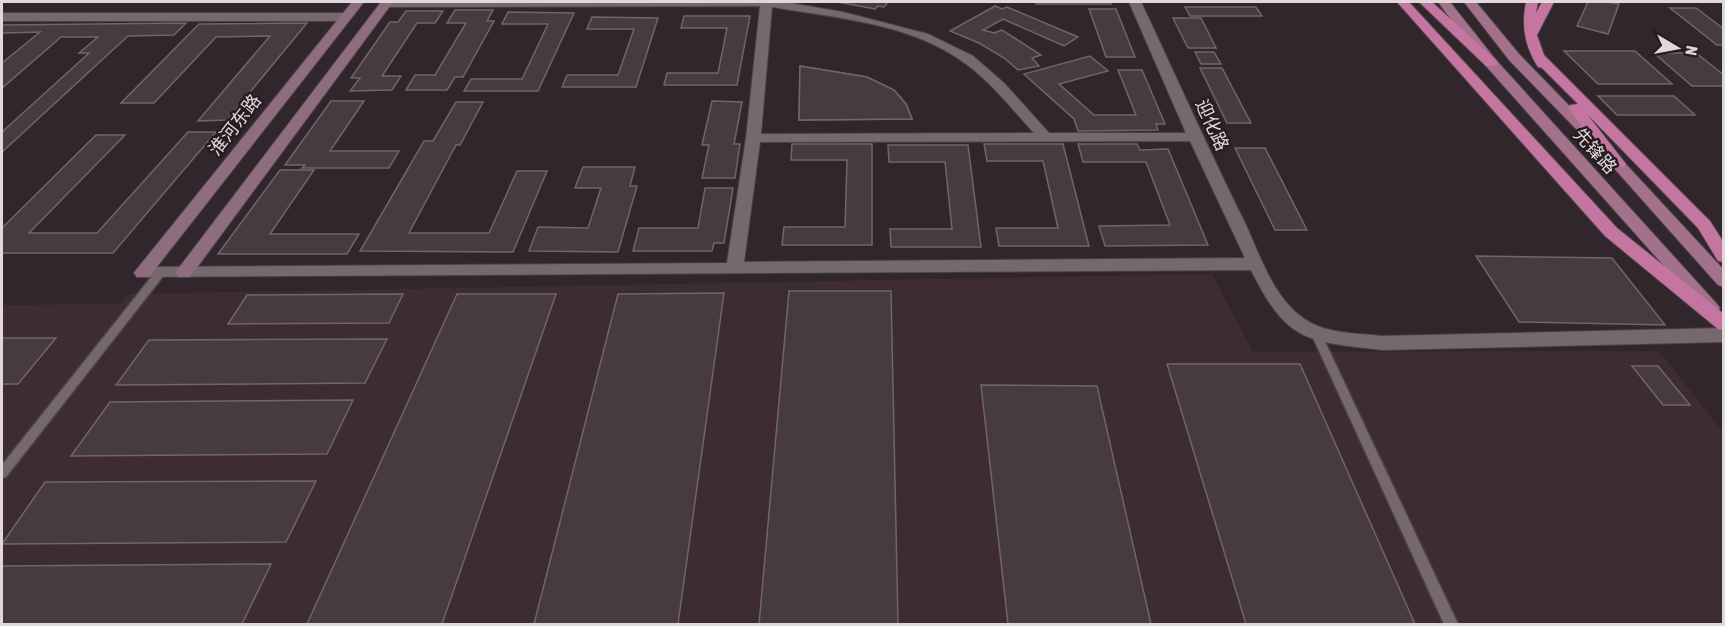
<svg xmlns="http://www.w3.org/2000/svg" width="1725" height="626" font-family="'Asap Condensed','Noto Sans SC',sans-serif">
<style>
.built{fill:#3d2c34}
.building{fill:#463b40;stroke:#71656b;stroke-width:1.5;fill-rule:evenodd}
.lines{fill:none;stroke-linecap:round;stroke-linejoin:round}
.lane-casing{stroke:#4c4347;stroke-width:3}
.street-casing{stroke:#4c4347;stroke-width:2}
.secondary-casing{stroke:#4c4347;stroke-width:2}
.primary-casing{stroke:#4c4347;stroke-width:2}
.highway-casing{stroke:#4c4347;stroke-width:2}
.lane{fill:#75696f;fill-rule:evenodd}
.street{fill:#75696f;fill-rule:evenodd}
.secondary{fill:#8d6d7e;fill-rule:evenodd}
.primary{fill:#a4718c;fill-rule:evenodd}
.highway{fill:#c476a0;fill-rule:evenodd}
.labels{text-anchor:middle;stroke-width:5;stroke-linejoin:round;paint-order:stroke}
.street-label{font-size:18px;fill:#e0d9dc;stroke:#261c21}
</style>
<rect width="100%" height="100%" fill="#30262b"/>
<!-- built -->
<polygon class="built" points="1212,274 1253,352 1659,351 1723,432 1723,624 2,624 2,305 120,304 127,294"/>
<!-- building -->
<g class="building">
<polygon points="838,2 888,2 884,7 878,6 875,9"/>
<polygon points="1036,2 1110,2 1111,4 1036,4"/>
<polygon points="1588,2 1608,2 1619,4 1608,34 1577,26"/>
<polygon points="995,6 1002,9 1007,7 1078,37 1064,46 1003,19 983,30 994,33 1002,30 1041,55 1032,58 1039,66 1018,70 1004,58 979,43 950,31"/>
<polygon points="1185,7 1256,7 1262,16 1190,16"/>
<polygon points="1670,8 1696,8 1724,29 1724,45 1717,45"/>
<polygon points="1089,9 1116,9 1135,57 1106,57"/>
<polygon points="455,10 493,10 487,21 494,21 463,77 455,77 447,90 406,90 415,75 435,75 466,23 447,23"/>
<polygon points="406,11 443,11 435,23 417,23 382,76 401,76 392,90 350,91 360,78 351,78 390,22 398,22"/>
<polygon points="508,12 574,13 538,91 464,91 471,79 522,79 548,24 502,24"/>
<polygon points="684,16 750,16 737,85 664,85 667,73 718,73 727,28 681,28"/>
<polygon points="592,17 658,18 636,87 562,87 567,75 618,75 634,29 587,29"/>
<polygon points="1173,18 1201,18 1216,48 1188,48"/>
<polygon points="186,23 174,35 128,36 2,152 2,132 89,53 79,53 98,37 61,37 2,88 2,63 40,32 2,33 2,25"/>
<polygon points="307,23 227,120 198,121 270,36 216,37 154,103 121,103 199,24"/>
<polygon points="1564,51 1635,51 1672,84 1598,84"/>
<polygon points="1195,52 1214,52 1221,64 1201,64"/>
<polygon points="1654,53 1696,53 1724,75 1724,86 1692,86"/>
<polygon points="1090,56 1108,71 1059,84 1094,115 1136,115 1118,70 1142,70 1165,124 1156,124 1158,130 1078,131 1074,119 1024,74"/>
<path d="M800,66L867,77L894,90L906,104L912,119L799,120ZM825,83L850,89L848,108H825Z"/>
<polygon points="800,66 867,77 894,90 906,104 912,119 799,120"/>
<polygon points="1200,68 1222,68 1251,123 1227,123"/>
<polygon points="1598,96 1674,96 1695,115 1617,115"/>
<polygon points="331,101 364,101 330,151 399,151 389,168 302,168 305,165 285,165"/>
<polygon points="712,101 742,102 734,144 740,144 735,178 702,178 709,145 702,145"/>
<polygon points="456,102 483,102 460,145 456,145 409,233 489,233 517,171 547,171 513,252 360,251 424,141 433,141"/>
<polygon points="188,132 216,132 113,253 2,253 2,228 96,135 125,135 29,233 97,233"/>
<polygon points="792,144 872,144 872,245 782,245 784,227 845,227 847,160 791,160"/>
<polygon points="984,144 1063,144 1089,246 999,246 996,228 1058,228 1043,161 987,161"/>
<polygon points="1078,144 1137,144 1140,150 1168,149 1208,245 1105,246 1099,226 1170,225 1146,162 1083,162"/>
<polygon points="888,145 968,145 981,247 891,247 890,229 952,229 945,162 889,162"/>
<polygon points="1235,148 1265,148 1307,230 1275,230"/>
<polygon points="583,167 635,167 630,186 637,186 618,252 529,251 538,227 588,228 601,188 575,188"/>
<polygon points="280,170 314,170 270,234 359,234 347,254 218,254"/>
<polygon points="705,188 733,188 724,243 714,243 712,251 633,251 639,228 698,228"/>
<polygon points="1476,256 1612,258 1665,325 1519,322"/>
<polygon points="789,291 891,291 898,624 759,624"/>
<polygon points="724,293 678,624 534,624 618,294"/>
<polygon points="403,294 389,323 228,324 247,295"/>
<polygon points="457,294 556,294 442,624 307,624"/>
<polygon points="2,338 56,338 18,384 2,384"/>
<polygon points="387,339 365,383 116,385 149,340"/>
<polygon points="1167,364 1300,364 1415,624 1246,624"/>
<polygon points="1632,366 1658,366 1690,405 1663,405"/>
<polygon points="981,385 1097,386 1151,624 1008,624"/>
<polygon points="353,400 327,454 71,456 110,402"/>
<polygon points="316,481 286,542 2,544 45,482"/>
<polygon points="271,564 242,624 2,624 2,566"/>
</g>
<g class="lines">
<!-- lane casing -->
<g class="lane-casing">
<g id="lane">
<polygon points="160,270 165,273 164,275 6,477 2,478 2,465 156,271"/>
<polygon points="1315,327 1320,331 1458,624 1444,624 1310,331"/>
</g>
</g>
<!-- street casing -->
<g class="street-casing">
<g id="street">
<path d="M380,2H784L843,12L928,34L973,56L1004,83L1049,133H1186L1129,2H1141C1176,76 1209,151 1246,225C1260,256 1274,298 1303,318C1325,334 1356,333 1382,336L1724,328V342L1382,350C1305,341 1287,342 1251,270L137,277L134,273L137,269L143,267L727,263L746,138L760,6L385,7L381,6ZM772,7C836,18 912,23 966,64C992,83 1012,109 1034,133L761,134ZM1190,141L1245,258L744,262L760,142Z"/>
<polygon points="2,13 346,13 352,17 346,21 2,21"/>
</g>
</g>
<!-- secondary casing -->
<g class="secondary-casing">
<g id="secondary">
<polygon points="352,2 364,2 149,277 137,277 134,273 137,269"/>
<polygon points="381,2 393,2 190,277 178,277 175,273 178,269"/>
</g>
</g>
<!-- primary casing -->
<g class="primary-casing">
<g id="primary">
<polygon points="1438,2 1450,2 1496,60 1717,304 1720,308 1717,312 1711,314 1705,312 1486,66"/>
<polygon points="1464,2 1476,2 1519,54 1623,161 1724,270 1724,287 1718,285 1613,167 1509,60"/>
</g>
</g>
<!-- highway casing -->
<g class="highway-casing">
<g id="highway">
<polygon points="1397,2 1409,2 1617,228 1724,314 1724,330 1718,329 1605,236"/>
<polygon points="1419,2 1432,2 1496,60 1498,63 1496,66 1486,66"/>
<path d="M1526,2H1538L1536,13L1542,2H1554L1537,35L1544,55L1710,221L1724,243V262L1718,261L1698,228L1587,114L1626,164L1623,167H1613L1568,108L1570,105L1578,104L1542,68L1538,67C1525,47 1521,26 1526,2Z"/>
</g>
</g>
<!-- lane -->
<use href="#lane" class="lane"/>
<!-- street -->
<use href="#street" class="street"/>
<!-- secondary -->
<use href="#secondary" class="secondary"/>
<!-- primary -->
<use href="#primary" class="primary"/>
<!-- highway -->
<use href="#highway" class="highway"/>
</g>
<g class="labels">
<!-- street labels -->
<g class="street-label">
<text transform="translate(235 125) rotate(-52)" y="6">淮河东路</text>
<text transform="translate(1212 125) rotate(65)" y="6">迎化路</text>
<text transform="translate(1595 151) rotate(48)" y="6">先锋路</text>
</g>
</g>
<!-- border -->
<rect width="1725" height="626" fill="none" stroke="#e0d9dc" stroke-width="6"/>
<!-- north arrow -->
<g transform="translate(1677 48) rotate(100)" stroke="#261c21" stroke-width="4.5" paint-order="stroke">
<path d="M0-4.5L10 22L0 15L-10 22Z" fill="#e0d9dc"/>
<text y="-9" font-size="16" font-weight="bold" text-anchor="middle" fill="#e0d9dc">N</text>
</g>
</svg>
